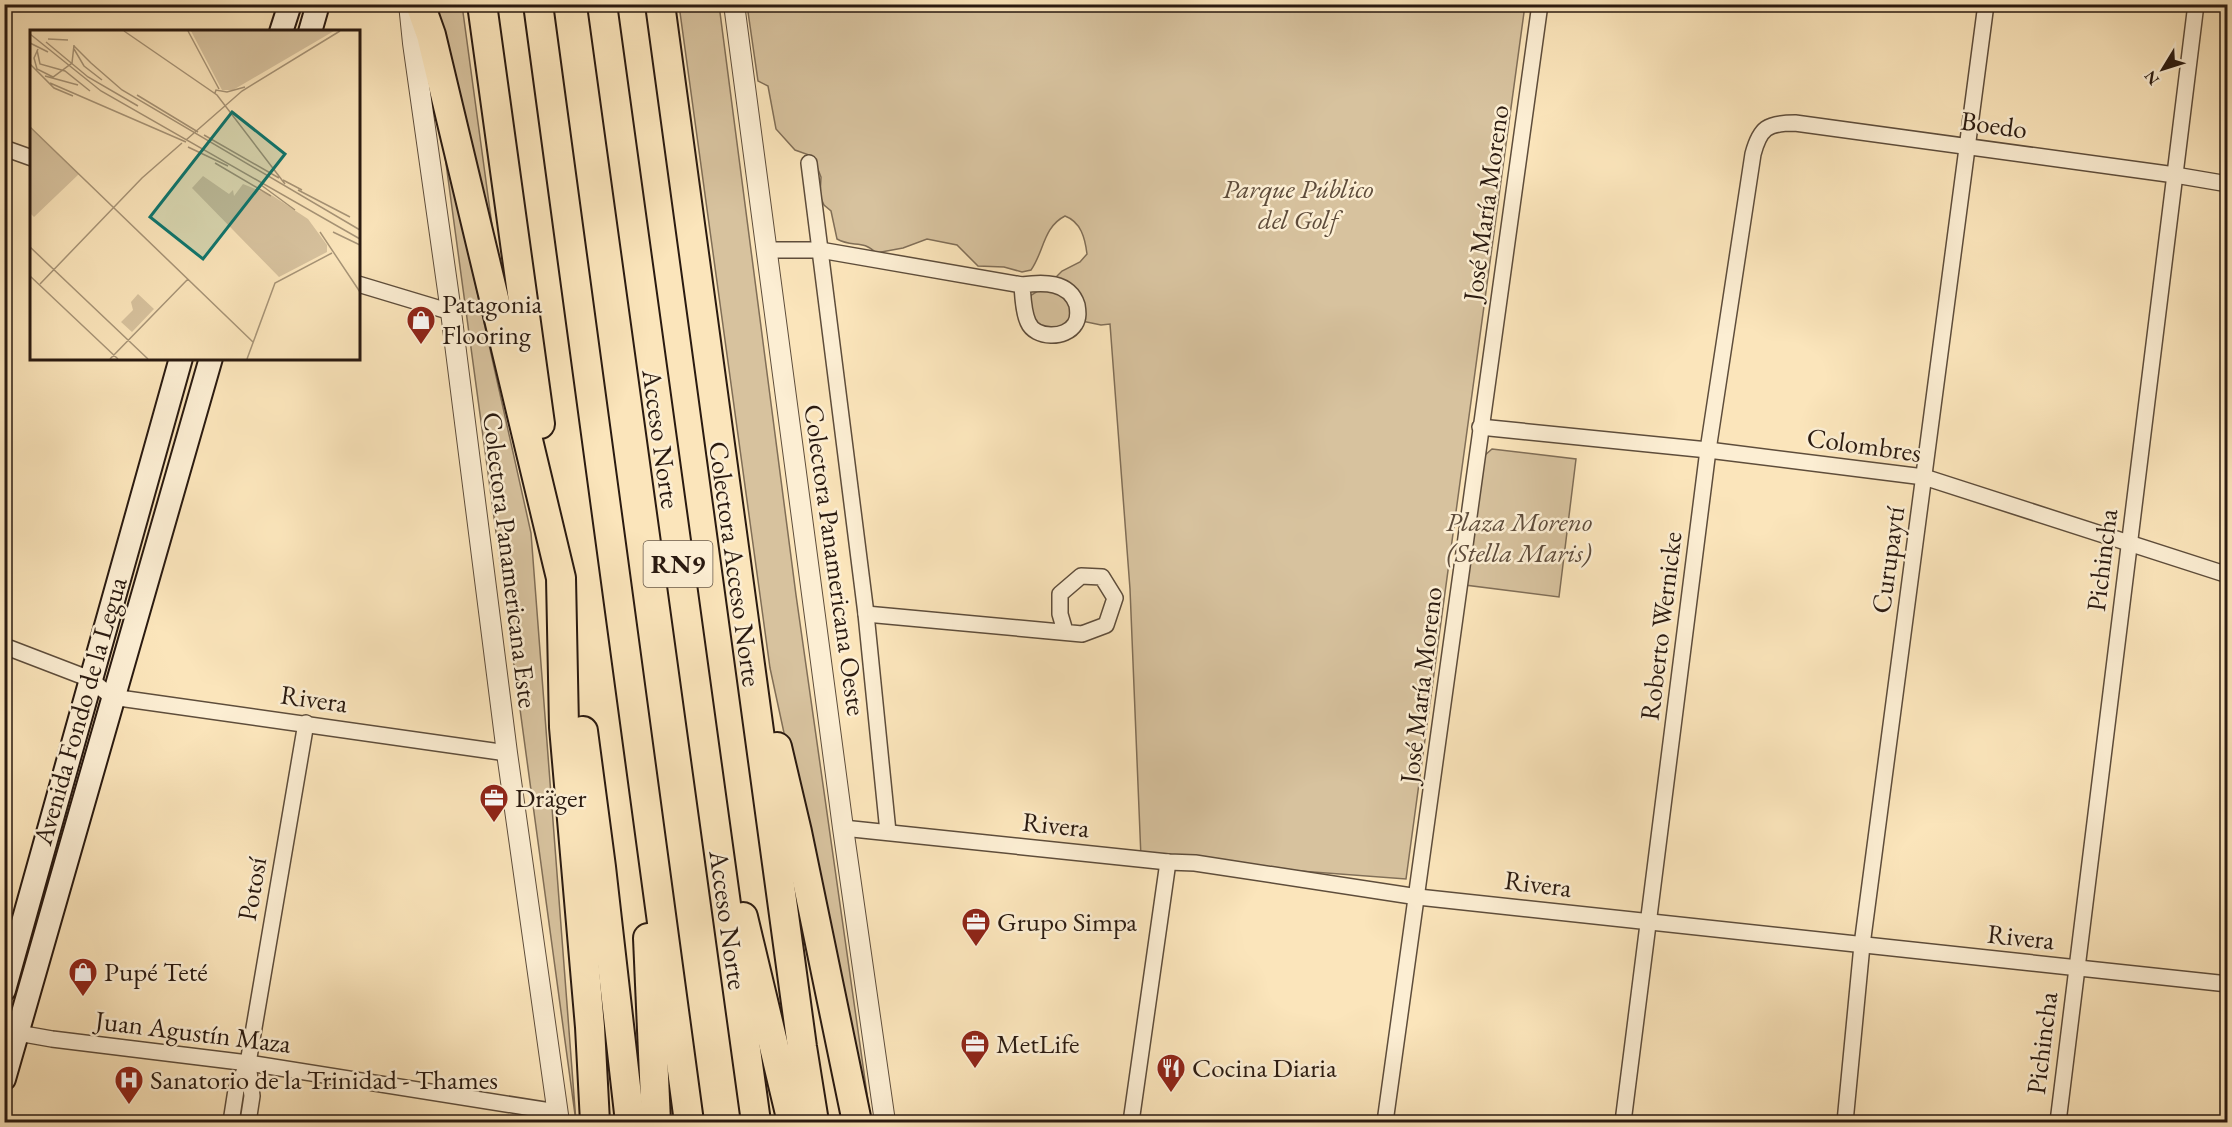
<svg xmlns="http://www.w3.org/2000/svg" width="2232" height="1127" font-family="'EB Garamond',serif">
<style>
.green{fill:#d7c29e;stroke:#806e57;stroke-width:1.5}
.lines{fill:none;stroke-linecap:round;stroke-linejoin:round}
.minor-casing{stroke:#5e4d3b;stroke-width:18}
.tertiary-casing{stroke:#5e4d3b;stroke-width:22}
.secondary-casing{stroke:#2a1a10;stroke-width:26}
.motorway-casing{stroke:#2a1a10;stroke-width:32}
.minor{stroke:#fceed3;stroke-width:15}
.tertiary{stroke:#fceed3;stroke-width:20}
.secondary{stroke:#fceed3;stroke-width:22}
.motorway{stroke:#fbe5bb;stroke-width:28}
.labels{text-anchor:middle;stroke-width:5;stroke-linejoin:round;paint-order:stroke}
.shield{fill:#fceed3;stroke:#695a4a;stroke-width:1.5}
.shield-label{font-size:26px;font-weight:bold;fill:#2a1a10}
.street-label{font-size:27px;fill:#2a1a10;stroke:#fceed3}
.park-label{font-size:27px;font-style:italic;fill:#5e4c3b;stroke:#fceed3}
.poi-label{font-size:27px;fill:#2a1a10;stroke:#fceed3;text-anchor:start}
.inset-road{fill:none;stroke:#a79477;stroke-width:1.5}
.view{fill:#0f766e;fill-opacity:0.15;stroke:#0f766e;stroke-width:3}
.inset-edge{fill:none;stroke:#2a1a10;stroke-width:3}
</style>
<rect width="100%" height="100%" fill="#fbe5bb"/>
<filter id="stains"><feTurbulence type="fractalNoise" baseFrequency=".00333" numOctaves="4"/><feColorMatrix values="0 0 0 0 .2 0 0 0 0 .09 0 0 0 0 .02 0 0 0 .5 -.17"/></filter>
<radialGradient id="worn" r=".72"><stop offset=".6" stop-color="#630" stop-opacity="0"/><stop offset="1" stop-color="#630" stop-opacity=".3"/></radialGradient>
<!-- green -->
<g class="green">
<polygon points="437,5 462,5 494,240"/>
<polygon points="679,5 719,5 796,595 871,1122 868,1122 770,668"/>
<path d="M747,5H1525L1406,879L1260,868L1247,878L1238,877L1141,858L1130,589L1110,324L1101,325L1082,321L1043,340L1022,301L1049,284L1062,271L1080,262L1087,254C1085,238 1081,222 1065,216C1043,227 1044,252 1031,270L1022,272L1004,267L978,266L957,245L927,239L903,248L876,253C863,239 852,248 837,239L831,211L824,205L820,196L821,177L814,159L812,156L795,150L776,129L768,86L758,81Z"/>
<polygon points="442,134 531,533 576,1122"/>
<polygon points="1492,449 1576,459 1559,597 1465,585 1484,456"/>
</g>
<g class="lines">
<!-- minor casing -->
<g class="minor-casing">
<g id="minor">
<polyline points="4,148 32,158"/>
<polyline points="809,163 866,614 888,832"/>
<path d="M766,250H820L1022,285C1043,282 1069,281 1077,305C1078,311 1079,318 1075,324C1066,339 1035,339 1028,322C1023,311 1023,297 1022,285"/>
<polyline points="358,284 451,312"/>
<polyline points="1480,427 1708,450 1924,477 2228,575"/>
<polyline points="866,614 1082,634 1106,625 1115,598 1102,577 1081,576 1060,594 1060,614 1065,631"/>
<polyline points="4,646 90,679 112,697 507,753"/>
<polyline points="843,828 1168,862 1195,863 1418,897 2228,984"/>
<polyline points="11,1039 18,1033 52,1039 248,1063 557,1112"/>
<polyline points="248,1063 252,1096 248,1122"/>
<polyline points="231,1122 236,1090 248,1063 306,723"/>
<polyline points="1131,1122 1168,862"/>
<path d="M1385,1122C1438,750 1487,377 1540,4"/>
<path d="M1623,1122L1708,450L1753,154C1760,128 1767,123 1795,123L2175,175L2228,184"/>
<polyline points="1845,1122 1862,945 1986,4"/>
<polyline points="2058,1122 2196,4"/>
</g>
</g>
<!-- tertiary casing -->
<g class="tertiary-casing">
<g id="tertiary">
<polyline points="409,4 413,43 451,312 507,753 559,1122"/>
<polyline points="734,4 843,828 885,1122"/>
</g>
</g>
<!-- secondary casing -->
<g class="secondary-casing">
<g id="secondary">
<polyline points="281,32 290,4"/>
<polyline points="310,32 318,4"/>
<polyline points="4,990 181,358"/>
<polyline points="4,1079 211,358"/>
</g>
</g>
<!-- motorway casing -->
<g class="motorway-casing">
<g id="motorway">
<polyline points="420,4 431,35 561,578 564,727 590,1027 595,1122"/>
<polyline points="482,4 540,424"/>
<polyline points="538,4 689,1122"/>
<polyline points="602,4 756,1122"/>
<polyline points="660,4 802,1047 814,1122"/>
<polyline points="583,731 601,867 630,1122"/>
<polyline points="777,747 797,832 857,1122"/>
<polyline points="743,917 792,1122"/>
<polyline points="648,938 656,1122"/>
</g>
</g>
<!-- minor -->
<use href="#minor" class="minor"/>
<!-- tertiary -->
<use href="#tertiary" class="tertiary"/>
<!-- secondary -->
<use href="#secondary" class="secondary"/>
<!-- motorway -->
<use href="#motorway" class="motorway"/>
</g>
<!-- icons -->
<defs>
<g id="shop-pin" transform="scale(1.5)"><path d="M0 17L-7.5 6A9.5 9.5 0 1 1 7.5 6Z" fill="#8f2418" stroke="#fceed3"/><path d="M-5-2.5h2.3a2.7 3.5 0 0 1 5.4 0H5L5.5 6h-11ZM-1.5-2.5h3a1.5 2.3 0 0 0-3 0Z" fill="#fff"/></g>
<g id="office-pin" transform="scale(1.5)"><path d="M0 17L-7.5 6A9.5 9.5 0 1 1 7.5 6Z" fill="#8f2418" stroke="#fceed3"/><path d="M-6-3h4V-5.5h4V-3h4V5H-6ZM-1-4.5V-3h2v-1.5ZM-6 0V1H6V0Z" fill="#fff"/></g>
<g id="restaurant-pin" transform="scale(1.5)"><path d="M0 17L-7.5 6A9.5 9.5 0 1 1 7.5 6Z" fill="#8f2418" stroke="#fceed3"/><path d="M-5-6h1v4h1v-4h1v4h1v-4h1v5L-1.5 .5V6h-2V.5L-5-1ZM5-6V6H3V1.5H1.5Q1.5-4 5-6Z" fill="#fff"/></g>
<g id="hospital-pin" transform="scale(1.5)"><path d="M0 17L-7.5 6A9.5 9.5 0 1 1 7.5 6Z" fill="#8f2418" stroke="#fceed3"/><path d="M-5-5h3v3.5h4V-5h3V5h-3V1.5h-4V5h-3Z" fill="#fff"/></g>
</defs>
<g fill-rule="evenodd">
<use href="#shop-pin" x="421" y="320"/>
<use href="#office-pin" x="494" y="798"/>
<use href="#office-pin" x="976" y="922"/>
<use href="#shop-pin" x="83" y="972"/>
<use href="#office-pin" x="975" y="1044"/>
<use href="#restaurant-pin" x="1171" y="1068"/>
<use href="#hospital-pin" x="129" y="1080"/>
</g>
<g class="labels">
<!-- shield labels -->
<rect class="shield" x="643.5" y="541" width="69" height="46" rx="4.5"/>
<g class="shield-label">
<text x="678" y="573">RN9</text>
</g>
<!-- street labels -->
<g class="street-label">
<text transform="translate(1994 125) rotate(8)" y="9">Boedo</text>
<text transform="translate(1486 203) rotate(-82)" y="9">José María Moreno</text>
<text transform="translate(661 439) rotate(82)" y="9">Acceso Norte</text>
<text transform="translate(1864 445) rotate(8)" y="9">Colombres</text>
<text transform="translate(510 560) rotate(83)" y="9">Colectora Panamericana Este</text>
<text transform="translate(835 560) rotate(82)" y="9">Colectora Panamericana Oeste</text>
<text transform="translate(1888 560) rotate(-82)" y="9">Curupaytí</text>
<text transform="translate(2102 560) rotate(-83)" y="9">Pichincha</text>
<text transform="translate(735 564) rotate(82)" y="9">Colectora Acceso Norte</text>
<text transform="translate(1661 626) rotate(-83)" y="9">Roberto Wernicke</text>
<text transform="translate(1421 685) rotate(-83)" y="9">José María Moreno</text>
<text transform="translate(314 699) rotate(8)" y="9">Rivera</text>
<text transform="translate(80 711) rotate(-74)" y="9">Avenida Fondo de la Legua</text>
<text transform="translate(1056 825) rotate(6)" y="9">Rivera</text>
<text transform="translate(1538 884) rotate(7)" y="9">Rivera</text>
<text transform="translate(252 889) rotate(-80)" y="9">Potosí</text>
<text transform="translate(728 920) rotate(82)" y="9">Acceso Norte</text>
<text transform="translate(2021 937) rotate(6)" y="9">Rivera</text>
<text transform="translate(193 1032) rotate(7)" y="9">Juan Agustín Maza</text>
<text transform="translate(2042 1043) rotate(-83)" y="9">Pichincha</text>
</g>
<!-- park labels -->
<g class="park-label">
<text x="1298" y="198">Parque Público<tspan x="1298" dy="31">del Golf</tspan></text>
<text x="1519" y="531">Plaza Moreno<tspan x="1519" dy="31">(Stella Maris)</tspan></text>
</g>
<!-- poi labels -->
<g class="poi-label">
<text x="442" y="313">Patagonia<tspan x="442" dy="31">Flooring</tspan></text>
<text x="515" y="807">Dräger</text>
<text x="997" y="931">Grupo Simpa</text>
<text x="104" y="981">Pupé Teté</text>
<text x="996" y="1053">MetLife</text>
<text x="1192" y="1077">Cocina Diaria</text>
<text x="150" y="1089">Sanatorio de la Trinidad - Thames</text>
</g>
</g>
<!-- overview -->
<g transform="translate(30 30)">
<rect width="330" height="330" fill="#fbe5bb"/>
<path d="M161,1H304L203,60H192ZM0,98L49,144L4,187L0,183ZM196,135L278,189L297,215V222L249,247L162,158L173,146L199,164L203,160L204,166L213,154L243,166ZM108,264L124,279L102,302L91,292L103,280L101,272Z" fill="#d7c29e"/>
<path class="inset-road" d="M94,1L187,65L255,154M158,1L189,59M0,4L71,61L330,209M18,9L38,10M16,12L58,47L108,76M0,13L18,22M44,16L61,33M8,19L4,28L7,39L23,47L42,33L44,15M44,19L54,36L72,50M7,20L10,34L35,41L60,61M61,33L92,60L330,200M0,34L24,58L43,66M15,46L48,55M20,53L156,112M185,63L186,60L197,62L215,57M107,65L168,102M0,97L223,312M174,105L249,148M156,110L212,61L310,1M158,117L198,136M185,133L241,166M253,150L272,160M231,155L265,180M268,160L320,187M290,202L330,262M303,202L330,215M0,217L118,329M0,246L88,329M10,254L112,148L152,113M80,329L158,249M217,329L245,253L302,223"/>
<path class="view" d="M202,82L255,124L173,229L120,187Z"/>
<rect width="330" height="330" class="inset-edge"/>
</g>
<!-- margin -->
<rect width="2232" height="1127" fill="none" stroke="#fbe5bb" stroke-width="24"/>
<rect x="6" y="6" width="2220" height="1115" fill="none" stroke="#2a1a10" stroke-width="3"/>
<rect x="12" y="12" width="2208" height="1103" fill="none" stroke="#2a1a10" stroke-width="1.5"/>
<!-- north arrow -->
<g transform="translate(2163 69) rotate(232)" stroke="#fceed3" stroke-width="4.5" paint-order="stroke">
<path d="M0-4.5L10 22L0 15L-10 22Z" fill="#2a1a10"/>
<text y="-9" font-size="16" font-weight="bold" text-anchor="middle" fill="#2a1a10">N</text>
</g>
<rect width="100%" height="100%" filter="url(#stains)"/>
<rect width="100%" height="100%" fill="url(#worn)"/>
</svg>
